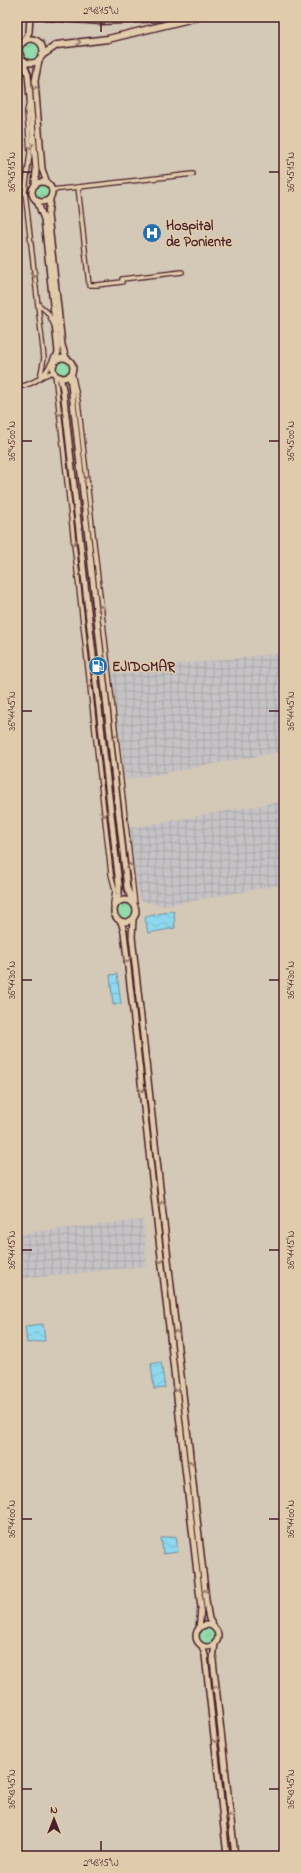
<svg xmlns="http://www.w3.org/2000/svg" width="301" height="1873" font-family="'Indie Flower',sans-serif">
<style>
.industrial{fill:url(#industrial-grid)}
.grass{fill:url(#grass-tufts);stroke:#6e7d6a}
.water{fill:url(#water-waves);stroke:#728ea0}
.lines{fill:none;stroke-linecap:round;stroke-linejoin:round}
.minor-casing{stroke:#4a1f2b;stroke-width:6}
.secondary-casing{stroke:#4a1f2b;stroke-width:8}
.motorway-casing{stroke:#4a1f2b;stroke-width:9}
.minor{stroke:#e0ccab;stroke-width:3.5}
.secondary{stroke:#e0ccab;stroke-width:5}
.motorway{stroke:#e0ccab;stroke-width:6}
.oneway{stroke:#95766b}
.ticks{fill:none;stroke:#4a1f2b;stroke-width:1.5}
.labels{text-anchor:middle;stroke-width:3;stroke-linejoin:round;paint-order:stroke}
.poi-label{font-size:14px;font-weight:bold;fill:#4a1f2b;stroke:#e0ccab;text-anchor:start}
.neatline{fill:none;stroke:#4a1f2b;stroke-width:1.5}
.ticks-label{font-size:10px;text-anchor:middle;fill:#4a1f2b}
</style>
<defs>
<pattern id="industrial-grid" width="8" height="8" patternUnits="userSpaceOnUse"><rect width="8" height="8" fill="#c5c3c5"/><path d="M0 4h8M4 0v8" fill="none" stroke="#aba7a9"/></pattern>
<pattern id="grass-tufts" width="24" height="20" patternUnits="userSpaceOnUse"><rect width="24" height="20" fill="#93dbaa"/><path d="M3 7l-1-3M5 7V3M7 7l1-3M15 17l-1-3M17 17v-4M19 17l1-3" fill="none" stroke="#80bc92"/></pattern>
<pattern id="water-waves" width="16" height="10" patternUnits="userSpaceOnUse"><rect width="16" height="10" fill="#8dd8ee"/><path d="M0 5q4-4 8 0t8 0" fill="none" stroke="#7bb9cc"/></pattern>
</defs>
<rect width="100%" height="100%" fill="#d4c8b7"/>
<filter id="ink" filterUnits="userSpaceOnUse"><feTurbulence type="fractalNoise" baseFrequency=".025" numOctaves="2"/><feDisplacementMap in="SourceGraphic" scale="8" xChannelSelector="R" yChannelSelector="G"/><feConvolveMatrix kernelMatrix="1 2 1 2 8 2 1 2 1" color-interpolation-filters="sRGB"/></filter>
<g filter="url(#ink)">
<!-- industrial -->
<g class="industrial">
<polygon points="284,653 284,751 125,780 112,671"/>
<polygon points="284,801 284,884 164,906 142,901 140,899 136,882 130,828"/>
<polygon points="143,1220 147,1266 20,1279 17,1254 17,1234"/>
</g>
<!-- grass -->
<g class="grass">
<circle cx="31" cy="51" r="10"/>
<circle cx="42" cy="192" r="9"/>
<circle cx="63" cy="367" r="9"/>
<circle cx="126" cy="911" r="10"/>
<circle cx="207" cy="1636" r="9"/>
</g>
<!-- water -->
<g class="water">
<polygon points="171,911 174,912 175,928 148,933 145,917"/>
<polygon points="117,974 121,1004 113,1005 110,975"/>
<polygon points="43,1324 45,1341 27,1343 25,1326"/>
<polygon points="161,1362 165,1388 154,1389 151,1364"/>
<polygon points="176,1536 178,1552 163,1554 161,1538"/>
</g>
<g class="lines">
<!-- minor casing -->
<g class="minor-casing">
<g id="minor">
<polyline points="29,102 27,111 30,153 25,192 44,358 40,378"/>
<polyline points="78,187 89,285 97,285 122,282 122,279 182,272"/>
<polyline points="52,190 193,174"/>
<polyline points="38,304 48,313 54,325"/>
<polyline points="72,372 78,401 135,905"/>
<polyline points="55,374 111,874 115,890 113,904 114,912"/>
<polyline points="41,377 53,372"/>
<path d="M17,387C37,384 46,375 54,357"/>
</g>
</g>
<!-- secondary casing -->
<g class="secondary-casing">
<g id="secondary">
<circle cx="31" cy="51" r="12"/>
<polyline points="24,42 29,32 30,17"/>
<polyline points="22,59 28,74 36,170 35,185"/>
<polyline points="39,60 35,81 42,169 47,183"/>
<circle cx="42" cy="192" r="10"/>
<polyline points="50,199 48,215 62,345 66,358"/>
<polyline points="37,201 44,219 58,352 55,361"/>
<circle cx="63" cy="368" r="10"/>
<polyline points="70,375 127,888 133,903"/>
<polyline points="60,377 63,389 119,885 119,894 115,906"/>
<circle cx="125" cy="911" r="11"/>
<polyline points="133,919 132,937 207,1608 209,1619 215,1629"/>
<polyline points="121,921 124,932 201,1608 199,1629"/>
<circle cx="207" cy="1636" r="11"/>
<polyline points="215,1643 213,1660 235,1856"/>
<polyline points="202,1646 205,1655 227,1856"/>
</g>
</g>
<!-- motorway casing -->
<g class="motorway-casing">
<g id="motorway">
<polyline points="47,17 101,21 177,17"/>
<polyline points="17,51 20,55"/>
<polyline points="42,55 57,45 108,39 198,17"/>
</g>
</g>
<!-- minor -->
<use href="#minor" class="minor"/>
<!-- secondary -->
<use href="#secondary" class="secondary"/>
<!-- motorway -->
<use href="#motorway" class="motorway"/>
</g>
<!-- one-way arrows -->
<defs><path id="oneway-chevron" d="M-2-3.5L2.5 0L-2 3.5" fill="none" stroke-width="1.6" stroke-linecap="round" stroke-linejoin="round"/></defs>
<g class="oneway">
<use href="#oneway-chevron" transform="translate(78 42) rotate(-4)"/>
<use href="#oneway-chevron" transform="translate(36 89) rotate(-94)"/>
<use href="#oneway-chevron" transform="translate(30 146) rotate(86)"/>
<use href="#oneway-chevron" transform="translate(34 275) rotate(83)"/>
<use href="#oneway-chevron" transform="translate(59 413) rotate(82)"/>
<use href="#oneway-chevron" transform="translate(87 479) rotate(-97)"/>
<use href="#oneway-chevron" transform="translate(74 542) rotate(84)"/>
<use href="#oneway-chevron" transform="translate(101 608) rotate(-96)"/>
<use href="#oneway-chevron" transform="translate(90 685) rotate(84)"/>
<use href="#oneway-chevron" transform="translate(116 737) rotate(-96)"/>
<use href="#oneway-chevron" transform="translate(104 814) rotate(84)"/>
<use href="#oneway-chevron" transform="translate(130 866) rotate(-96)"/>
<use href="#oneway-chevron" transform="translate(127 960) rotate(84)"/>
<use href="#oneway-chevron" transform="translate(142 1089) rotate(84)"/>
<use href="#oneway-chevron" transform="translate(162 1204) rotate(-96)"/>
<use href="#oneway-chevron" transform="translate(161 1260) rotate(84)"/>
<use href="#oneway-chevron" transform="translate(176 1333) rotate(-96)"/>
<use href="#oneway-chevron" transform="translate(176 1389) rotate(84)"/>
<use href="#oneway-chevron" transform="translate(190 1463) rotate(-96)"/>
<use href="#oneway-chevron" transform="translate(205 1592) rotate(-96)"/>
<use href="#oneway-chevron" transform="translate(216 1688) rotate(-96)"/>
<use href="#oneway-chevron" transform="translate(215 1740) rotate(84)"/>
<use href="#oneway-chevron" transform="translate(230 1817) rotate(-96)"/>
</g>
</g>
<!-- ticks -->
<path class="ticks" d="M101,22V32M22,172H32M269,172H279M22,441H32M269,441H279M22,711H32M269,711H279M22,980H32M269,980H279M22,1250H32M269,1250H279M22,1519H32M269,1519H279M22,1789H32M269,1789H279M101,1841V1851"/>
<!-- icons -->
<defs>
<g id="hospital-disc" transform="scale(1)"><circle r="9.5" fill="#1f6fb2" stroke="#e0ccab"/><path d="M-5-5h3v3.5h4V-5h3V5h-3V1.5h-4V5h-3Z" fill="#fff"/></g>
<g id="fuel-disc" transform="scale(1)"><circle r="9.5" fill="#1f6fb2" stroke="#e0ccab"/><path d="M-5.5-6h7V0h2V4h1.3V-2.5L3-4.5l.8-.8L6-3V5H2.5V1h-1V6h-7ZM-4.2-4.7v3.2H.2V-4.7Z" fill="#fff"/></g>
</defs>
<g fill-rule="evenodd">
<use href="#hospital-disc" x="152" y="233"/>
<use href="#fuel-disc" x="98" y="666"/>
</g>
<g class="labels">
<!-- poi labels -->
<g class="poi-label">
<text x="166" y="230">Hospital<tspan x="166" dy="16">de Poniente</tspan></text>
<text x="112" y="671">EJIDOMAR</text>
</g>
</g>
<!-- margin -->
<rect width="301" height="1873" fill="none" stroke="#e0ccab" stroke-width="44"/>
<!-- north arrow -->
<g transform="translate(54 1819)" stroke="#e0ccab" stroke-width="3" paint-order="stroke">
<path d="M0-3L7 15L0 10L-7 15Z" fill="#4a1f2b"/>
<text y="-6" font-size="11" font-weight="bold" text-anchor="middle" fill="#4a1f2b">N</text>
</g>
<rect x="22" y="22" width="257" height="1829" class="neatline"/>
<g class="ticks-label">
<text x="101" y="14">2°48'15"W</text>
<text transform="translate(11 172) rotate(-90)" y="4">36°45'15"N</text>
<text transform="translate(290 172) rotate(-90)" y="4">36°45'15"N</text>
<text transform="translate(11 441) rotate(-90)" y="4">36°45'00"N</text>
<text transform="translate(290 441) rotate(-90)" y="4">36°45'00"N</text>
<text transform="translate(11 711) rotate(-90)" y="4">36°44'45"N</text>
<text transform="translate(290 711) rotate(-90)" y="4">36°44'45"N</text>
<text transform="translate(11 980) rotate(-90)" y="4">36°44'30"N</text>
<text transform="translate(290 980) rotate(-90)" y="4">36°44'30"N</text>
<text transform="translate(11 1250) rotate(-90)" y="4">36°44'15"N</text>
<text transform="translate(290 1250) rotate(-90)" y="4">36°44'15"N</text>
<text transform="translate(11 1519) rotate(-90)" y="4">36°44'00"N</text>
<text transform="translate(290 1519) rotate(-90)" y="4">36°44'00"N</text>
<text transform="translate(11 1789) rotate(-90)" y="4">36°43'45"N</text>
<text transform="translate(290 1789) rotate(-90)" y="4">36°43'45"N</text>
<text x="101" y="1866">2°48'15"W</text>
</g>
</svg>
